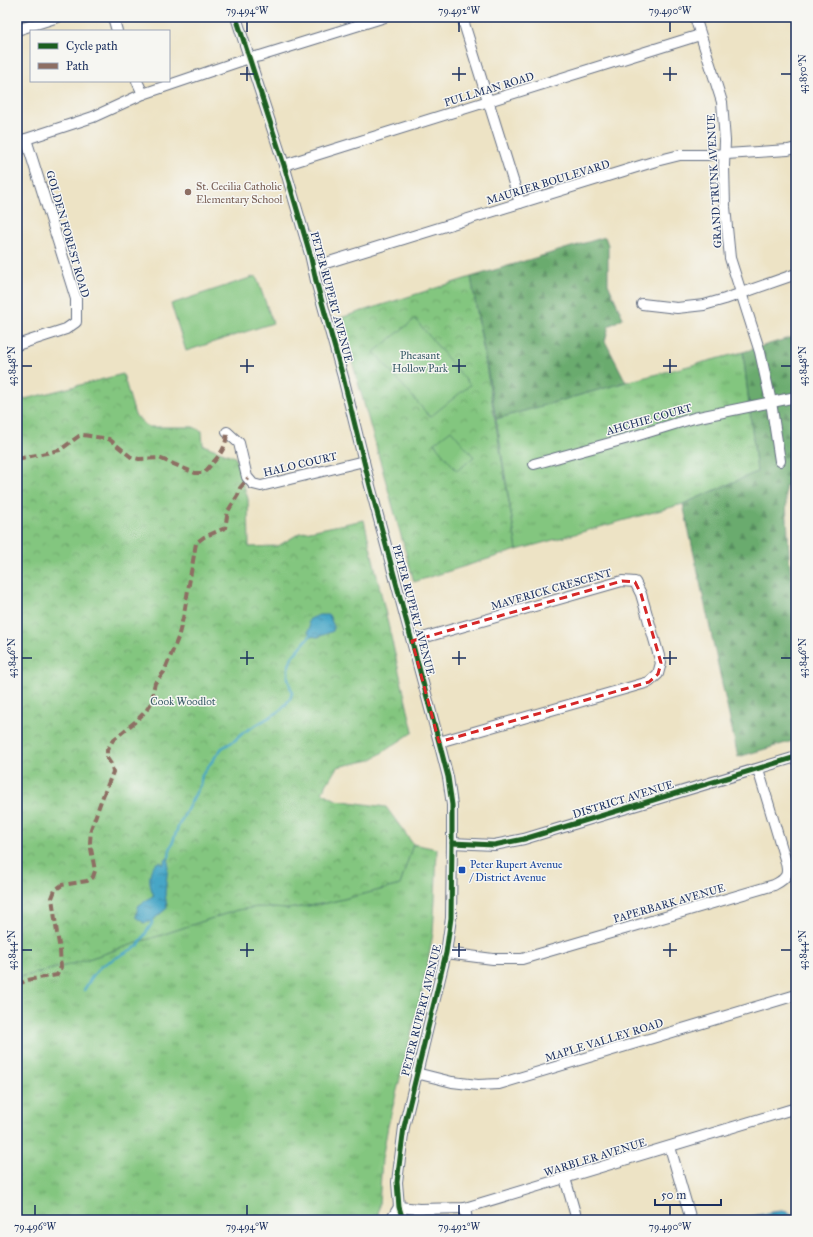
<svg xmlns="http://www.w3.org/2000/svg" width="813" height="1237" font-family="'IM FELL Great Primer',serif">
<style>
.grass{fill:url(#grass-tufts);stroke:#4f7a6e}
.forest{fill:url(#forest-firs);stroke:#426d66}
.park{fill:url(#park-crowns);stroke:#4f7a6e}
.garden{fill:#83c67f;stroke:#4f7a6e}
.water{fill:url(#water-ripples);stroke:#316a92}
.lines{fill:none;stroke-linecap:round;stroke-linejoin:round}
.stream{stroke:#47a6c6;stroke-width:2.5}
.minor-casing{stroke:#646e82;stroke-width:12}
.minor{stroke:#fff;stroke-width:10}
.quiet{stroke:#8d6e63;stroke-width:4;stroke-dasharray:8 4;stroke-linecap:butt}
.cycleway-casing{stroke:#f6f6f2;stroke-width:8}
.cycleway{stroke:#1b5e20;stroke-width:5}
.marked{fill:none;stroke:#d62828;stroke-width:3;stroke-dasharray:8 5;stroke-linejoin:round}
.ticks{fill:none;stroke:#1b2f5e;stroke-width:1.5}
.education-dot{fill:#8d6e63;stroke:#f6f6f2;stroke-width:1.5}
.transit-dot{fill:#1a4fb4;stroke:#f6f6f2;stroke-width:1.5}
.labels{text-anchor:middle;stroke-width:3;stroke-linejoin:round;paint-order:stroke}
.street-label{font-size:11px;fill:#1b2f5e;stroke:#f6f6f2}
.education-label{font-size:11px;fill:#785e54;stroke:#f6f6f2;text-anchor:start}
.park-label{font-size:11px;fill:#3a5c68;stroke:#f6f6f2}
.transit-label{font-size:11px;fill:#164399;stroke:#f6f6f2;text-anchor:start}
.neatline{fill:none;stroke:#1b2f5e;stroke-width:1.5}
.ticks-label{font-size:10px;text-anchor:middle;fill:#1b2f5e}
</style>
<defs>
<pattern id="grass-tufts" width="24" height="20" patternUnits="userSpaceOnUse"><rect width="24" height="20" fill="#83c67f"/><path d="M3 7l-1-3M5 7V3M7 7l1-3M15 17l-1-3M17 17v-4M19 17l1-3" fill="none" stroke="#6aa16b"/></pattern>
<pattern id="forest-firs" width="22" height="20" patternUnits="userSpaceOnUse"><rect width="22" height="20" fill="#6aab6e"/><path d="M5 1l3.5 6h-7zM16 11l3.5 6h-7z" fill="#568c5e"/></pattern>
<pattern id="park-crowns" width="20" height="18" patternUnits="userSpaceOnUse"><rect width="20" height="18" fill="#83c67f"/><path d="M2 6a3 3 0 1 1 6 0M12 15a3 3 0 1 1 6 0" fill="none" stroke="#6aa16b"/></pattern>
<pattern id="water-ripples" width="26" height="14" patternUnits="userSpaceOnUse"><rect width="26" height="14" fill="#47a6c6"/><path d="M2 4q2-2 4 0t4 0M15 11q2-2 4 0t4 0" fill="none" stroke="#3a88a4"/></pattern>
</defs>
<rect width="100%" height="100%" fill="#f6f6f2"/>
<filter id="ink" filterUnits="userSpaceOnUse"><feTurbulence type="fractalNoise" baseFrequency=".025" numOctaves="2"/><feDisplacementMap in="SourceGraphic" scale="8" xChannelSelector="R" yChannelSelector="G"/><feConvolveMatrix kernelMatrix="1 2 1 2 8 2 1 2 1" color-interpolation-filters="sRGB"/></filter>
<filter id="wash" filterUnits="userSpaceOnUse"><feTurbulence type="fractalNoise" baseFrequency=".012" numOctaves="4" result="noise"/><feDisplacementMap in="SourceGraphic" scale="16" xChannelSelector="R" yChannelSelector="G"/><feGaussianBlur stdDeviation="0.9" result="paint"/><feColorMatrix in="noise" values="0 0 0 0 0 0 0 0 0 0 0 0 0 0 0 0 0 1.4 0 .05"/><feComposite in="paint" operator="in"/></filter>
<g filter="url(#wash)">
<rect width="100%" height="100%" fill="#ede3c5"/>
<!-- grass -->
<g class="grass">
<polygon points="743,352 757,472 683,504 517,550 496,419 626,382"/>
<polygon points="413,844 437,849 435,899 433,933 429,956 422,991 388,1126 382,1159 378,1220 17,1220 17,978 76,963 237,910 258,907 287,909 327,903 400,885"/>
</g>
<!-- forest -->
<g class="forest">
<polygon points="605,237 608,245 608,284 623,318 609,326 605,341 626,382 496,419 471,277"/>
<polygon points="796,336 796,483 785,486 796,665 796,740 738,757 683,504 757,472 743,352"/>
</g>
<!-- park -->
<g class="park">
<polygon points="471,277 517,550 414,582 340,318"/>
<polygon points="123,374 135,415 148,427 193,427 202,431 203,445 235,457 248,499 249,547 278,546 300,533 364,520 413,732 371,760 337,767 322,792 336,800 386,807 413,844 400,885 327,903 287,909 258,907 237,910 76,963 17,978 17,401"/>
</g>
<!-- garden -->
<g class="garden">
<polygon points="256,276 273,323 186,351 171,304"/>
<polygon points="415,319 470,385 430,417 374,352"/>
<polygon points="451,430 474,457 457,471 434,443"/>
</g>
<!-- water -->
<g class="water">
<polygon points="319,615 329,615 334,627 333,631 318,637 310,636 308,631 310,627 308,622 310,619"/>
<path d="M169,857L165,893L167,908L152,921L144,923L136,917L138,906L154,895C148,886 147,863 161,862L163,865L165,860Z"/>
<polygon points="783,1210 794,1215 794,1220 732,1220"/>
</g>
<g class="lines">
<!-- stream -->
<g class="stream">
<polyline points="169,857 170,850 178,827 200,785 202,775 216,756 222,748 234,741 244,732 280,711 290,699 292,693 288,678 288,668 292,657 310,636"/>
<polyline points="84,990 92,977 101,966 138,946 152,923 152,921"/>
</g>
</g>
</g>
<g filter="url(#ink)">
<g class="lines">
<!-- minor casing -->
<g class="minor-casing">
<g id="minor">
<polyline points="113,17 117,31"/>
<polyline points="236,17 284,165 310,254 316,281 343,377 370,486 439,742 448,777 452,805 452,843 451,918 446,953 404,1127 397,1182 399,1207 403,1220"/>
<polyline points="462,17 520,203"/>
<polyline points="695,17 722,102 725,141 724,166 725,207 730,258 760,352 771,402 780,461"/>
<polyline points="17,30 58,17"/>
<polyline points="137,81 143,94"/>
<polyline points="17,142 93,117 143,94 249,58 260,56 385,17"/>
<polyline points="284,165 700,35"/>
<polyline points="313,267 656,161 680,155 711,155 788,150 796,148"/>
<polyline points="642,304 677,308 704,305 725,299 796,274"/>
<polyline points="17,345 66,329 76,322 76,299 26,139"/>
<polyline points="227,432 239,443 247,477 253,484 261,486 364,461"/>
<polyline points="534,464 632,437 694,418 796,397"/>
<polyline points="412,641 622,581 635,582 641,594 661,663 658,674 649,682 439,742"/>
<polyline points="452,843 494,845 524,839 796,757"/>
<path d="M446,953L493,959H522L774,885C788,878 789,874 785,859L758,769"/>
<polyline points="416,1073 452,1082 478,1085 499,1084 796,995"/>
<polyline points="670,1147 691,1220"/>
<polyline points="565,1178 577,1220"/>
<polyline points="399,1207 419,1209 465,1208 796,1108"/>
<polyline points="465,1208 467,1220"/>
<polyline points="391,1220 399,1207"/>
</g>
</g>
<!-- minor -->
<use href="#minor" class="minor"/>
<!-- quiet -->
<g class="quiet">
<path d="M17,459L60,450L79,436L83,435L109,439L131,457L139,459L159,458L195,473H202L205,472C217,457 226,452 227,432"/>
<polyline points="17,985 27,980 57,975 61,967 60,950 57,933 52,898 55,890 62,885 87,881 93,877 95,871 90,843 91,829 101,801 113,772 111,764 107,758 107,750 113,740 136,721 146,711 153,700 153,691 155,683 164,672 178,638 184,614 196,543 204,537 225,528 228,511 238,495 240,488 248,478"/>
</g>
<!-- cycleway casing -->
<g class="cycleway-casing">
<g id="cycleway">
<polyline points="236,17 284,165 310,254 316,281 343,377 370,486 439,742 448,777 452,805 452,843 451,918 446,953 404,1127 397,1182 399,1207 403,1220"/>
<polyline points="452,843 494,845 524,839 796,757"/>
</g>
</g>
<!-- cycleway -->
<use href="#cycleway" class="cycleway"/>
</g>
</g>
<!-- marked area -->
<path class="marked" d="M622,581L635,582L641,594L661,663L658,674L649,682L439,742L412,641Z"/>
<!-- ticks -->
<path class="ticks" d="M247,22V32M459,22V32M670,22V32M247,67V81M459,67V81M670,67V81M240,74H254M452,74H466M663,74H677M781,74H791M247,359V373M459,359V373M670,359V373M22,366H32M240,366H254M452,366H466M663,366H677M781,366H791M247,651V665M459,651V665M670,651V665M22,658H32M240,658H254M452,658H466M663,658H677M781,658H791M247,943V957M459,943V957M670,943V957M22,950H32M240,950H254M452,950H466M663,950H677M781,950H791M35,1205V1215M247,1205V1215M459,1205V1215M670,1205V1215"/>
<!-- markers -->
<circle class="education-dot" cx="188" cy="192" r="4"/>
<rect class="transit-dot" x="458" y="866" width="8" height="8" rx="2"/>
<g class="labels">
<!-- street labels -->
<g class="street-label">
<text transform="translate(489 89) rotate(-17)" y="4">PULLMAN ROAD</text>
<text transform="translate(714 181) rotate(-93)" y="4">GRAND TRUNK AVENUE</text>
<text transform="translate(548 182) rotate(-17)" y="4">MAURIER BOULEVARD</text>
<text transform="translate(68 234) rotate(74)" y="4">GOLDEN FOREST ROAD</text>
<text transform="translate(332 297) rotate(75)" y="4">PETER RUPERT AVENUE</text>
<text transform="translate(649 419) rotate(-16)" y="4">AHCHIE COURT</text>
<text transform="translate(300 464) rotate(-13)" y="4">HALO COURT</text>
<text transform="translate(551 589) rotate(-16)" y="4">MAVERICK CRESCENT</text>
<text transform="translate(414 610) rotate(75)" y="4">PETER RUPERT AVENUE</text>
<text transform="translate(623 799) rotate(-17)" y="4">DISTRICT AVENUE</text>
<text transform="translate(669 903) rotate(-16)" y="4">PAPERBARK AVENUE</text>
<text transform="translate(421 1010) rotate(-76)" y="4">PETER RUPERT AVENUE</text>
<text transform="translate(604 1040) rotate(-17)" y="4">MAPLE VALLEY ROAD</text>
<text transform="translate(595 1157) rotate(-17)" y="4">WARBLER AVENUE</text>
</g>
<!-- education labels -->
<g class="education-label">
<text x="196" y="190">St. Cecilia Catholic<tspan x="196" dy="13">Elementary School</tspan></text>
</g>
<!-- park labels -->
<g class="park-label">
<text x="420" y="359">Pheasant<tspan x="420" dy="13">Hollow Park</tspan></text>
<text x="183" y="705">Cook Woodlot</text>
</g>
<!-- transit labels -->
<g class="transit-label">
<text x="470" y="868">Peter Rupert Avenue<tspan x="470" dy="13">/ District Avenue</tspan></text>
</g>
</g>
<!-- margin -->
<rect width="813" height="1237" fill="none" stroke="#f6f6f2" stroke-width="44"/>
<!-- legend -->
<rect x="30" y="30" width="140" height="52" fill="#f6f6f2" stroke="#9ea6b7"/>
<rect x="38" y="43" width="20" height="6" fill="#1b5e20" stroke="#9ea6b7"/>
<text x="66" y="50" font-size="12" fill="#1b2f5e">Cycle path</text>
<rect x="38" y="63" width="20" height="6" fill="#8d6e63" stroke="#9ea6b7"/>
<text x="66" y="70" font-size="12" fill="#1b2f5e">Path</text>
<!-- scale -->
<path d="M655 1199v6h66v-6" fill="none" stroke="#1b2f5e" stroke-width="2"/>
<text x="661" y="1199" font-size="12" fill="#1b2f5e" stroke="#f6f6f2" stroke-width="3" paint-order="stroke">50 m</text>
<rect x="22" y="22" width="769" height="1193" class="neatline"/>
<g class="ticks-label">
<text x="247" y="14">79.494°W</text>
<text x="459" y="14">79.492°W</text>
<text x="670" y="14">79.490°W</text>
<text transform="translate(802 74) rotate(-90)" y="4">43.850°N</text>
<text transform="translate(11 366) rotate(-90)" y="4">43.848°N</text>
<text transform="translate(802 366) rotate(-90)" y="4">43.848°N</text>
<text transform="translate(11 658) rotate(-90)" y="4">43.846°N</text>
<text transform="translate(802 658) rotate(-90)" y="4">43.846°N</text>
<text transform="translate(11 950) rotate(-90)" y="4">43.844°N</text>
<text transform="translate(802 950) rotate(-90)" y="4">43.844°N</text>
<text x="35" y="1230">79.496°W</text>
<text x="247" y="1230">79.494°W</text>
<text x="459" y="1230">79.492°W</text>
<text x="670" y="1230">79.490°W</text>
</g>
</svg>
